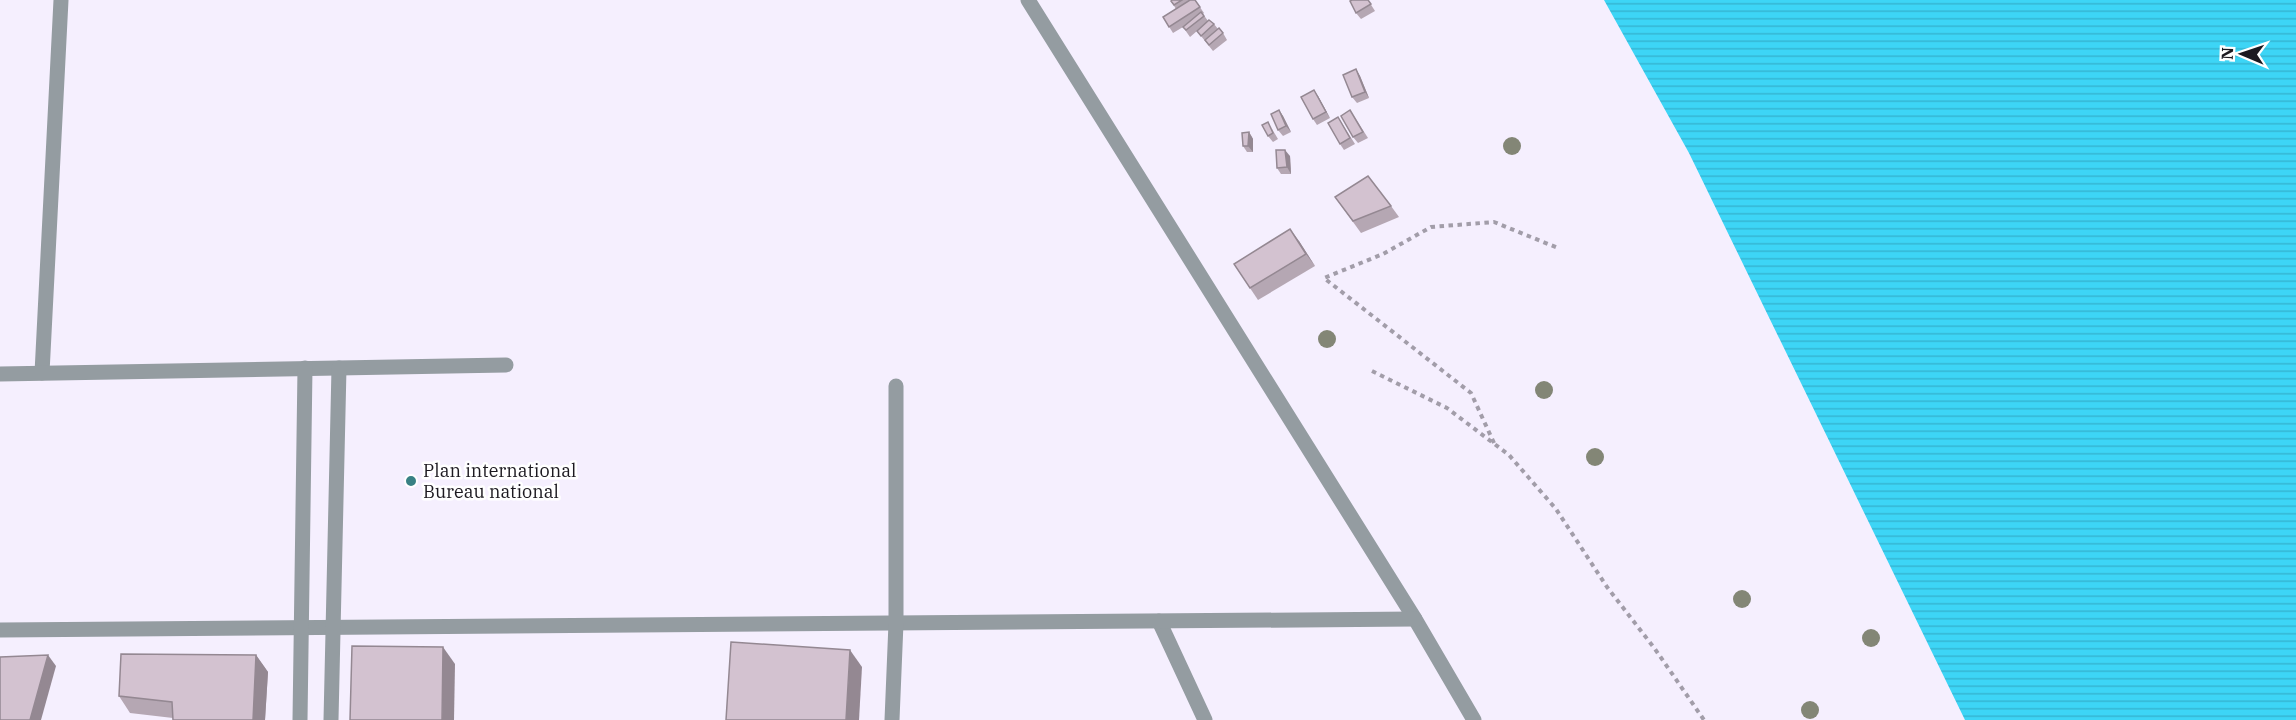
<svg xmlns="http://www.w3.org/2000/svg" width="2296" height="720" font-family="'IBM Plex Serif',serif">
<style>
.water{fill:url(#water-rules)}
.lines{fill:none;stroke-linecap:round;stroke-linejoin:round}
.path{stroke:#a29da9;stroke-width:4;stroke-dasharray:4.5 4.5;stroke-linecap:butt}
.minor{stroke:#949ca1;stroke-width:15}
.tree{fill:#838676}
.wall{fill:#b5a7b3}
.shaded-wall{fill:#948892}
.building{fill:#d3c2d0;stroke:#948892;stroke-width:1.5}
.poi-dot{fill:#388184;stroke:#fff;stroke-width:2}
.labels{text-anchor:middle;stroke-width:5;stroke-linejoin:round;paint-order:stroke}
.poi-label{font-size:18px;fill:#1c1920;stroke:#fff;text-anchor:start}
</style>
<defs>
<pattern id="water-rules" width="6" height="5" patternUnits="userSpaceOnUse" patternTransform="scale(1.5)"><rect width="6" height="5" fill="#3dd5f6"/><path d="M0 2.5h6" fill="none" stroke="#35b6d3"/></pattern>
</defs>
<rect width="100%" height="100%" fill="#f5effe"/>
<!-- water -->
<polygon class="water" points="1604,0 2296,0 2296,720 1965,720 1689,153"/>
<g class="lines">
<!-- path -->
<g class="path">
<polyline points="1372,371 1447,408 1509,455 1556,509 1607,587 1655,649 1704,720"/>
<polyline points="1494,443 1471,393 1324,278 1383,254 1431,227 1494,222 1558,248"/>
</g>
<!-- minor -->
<g class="minor">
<polyline points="1028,0 1415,619 1474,720"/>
<polyline points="42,373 61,0"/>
<polyline points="0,374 506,365"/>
<polyline points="1159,621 1205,720"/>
<polyline points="0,630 1415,619"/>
<polyline points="300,720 305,368"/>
<polyline points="331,720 339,368"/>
<polyline points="892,720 896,623 896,386"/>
</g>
</g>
<!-- trees -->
<g class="tree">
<circle cx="1512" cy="146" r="9"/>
<circle cx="1327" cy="339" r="9"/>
<circle cx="1544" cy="390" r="9"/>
<circle cx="1595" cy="457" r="9"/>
<circle cx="1742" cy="599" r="9"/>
<circle cx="1871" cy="638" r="9"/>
<circle cx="1810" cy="710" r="9"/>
</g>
<!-- wall -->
<g class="wall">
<polygon points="1172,0 1195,0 1204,13 1203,14 1208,21 1214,24 1218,29 1223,33 1227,40 1213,51 1197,31 1190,37 1183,27 1173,33 1163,17 1176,9 1171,1"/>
<polygon points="1351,0 1368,0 1375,11 1361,19 1356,13"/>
<polygon points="1356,69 1360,76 1369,98 1357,103 1352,97"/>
<polygon points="1318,96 1330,118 1317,125 1313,119"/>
<polygon points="1279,110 1283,116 1291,132 1283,136 1278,130"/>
<polygon points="1350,110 1368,138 1358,143 1353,137"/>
<polygon points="1338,117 1355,144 1344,150 1340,144"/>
<polygon points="1272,129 1278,139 1273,142 1268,136"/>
<polygon points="1249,132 1253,139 1253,152 1247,152 1243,146"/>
<polygon points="1290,156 1291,174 1281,174 1277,168"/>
<polygon points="1335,197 1391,206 1399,217 1361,233"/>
<polygon points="1299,241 1315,266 1258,300 1234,264"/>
<polygon points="256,655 268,672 265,720 173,720 173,718 130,713 119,696"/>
</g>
<!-- shaded-wall -->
<g class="shaded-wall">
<polygon points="1356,69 1360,76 1369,98 1365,92"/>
<polygon points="1314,90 1318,96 1330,118 1326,112"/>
<polygon points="1279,110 1283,116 1291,132 1286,126"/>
<polygon points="1249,132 1253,139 1253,152 1248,146"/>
<polygon points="1285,150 1290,156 1291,174 1287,167"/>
<polygon points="1290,229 1299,241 1315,266 1306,254"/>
<polygon points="443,647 455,664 454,720 442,720"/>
<polygon points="850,650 862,667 859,720 846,720"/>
<polygon points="48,655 56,666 41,720 30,720"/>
<polygon points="256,655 268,672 265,720 253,720"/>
</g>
<!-- building -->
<g class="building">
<polygon points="1172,0 1182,0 1174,5 1171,1"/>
<polygon points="1190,0 1195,0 1200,7 1169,27 1163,17"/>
<polygon points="1352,0 1368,0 1371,4 1356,13 1350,1"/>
<polygon points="1201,12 1204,16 1186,30 1183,27"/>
<polygon points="1209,20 1214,24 1201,36 1197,31"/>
<polygon points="1219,28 1223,33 1209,45 1205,40"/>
<polygon points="1356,69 1365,92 1352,97 1343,75"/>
<polygon points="1314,90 1326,112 1313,119 1301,97"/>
<polygon points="1279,110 1286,126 1278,130 1271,114"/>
<polygon points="1350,110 1363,132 1353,137 1341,116"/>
<polygon points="1338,117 1350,138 1340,144 1328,123"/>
<polygon points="1268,122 1273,133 1268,136 1262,125"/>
<polygon points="1249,132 1248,146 1243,146 1242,133"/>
<polygon points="1276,150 1285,150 1287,167 1277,168"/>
<polygon points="1368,176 1391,206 1353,221 1335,197"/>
<polygon points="1290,229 1306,254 1250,288 1234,264"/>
<polygon points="731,642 850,650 846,720 726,720"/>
<polygon points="352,646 443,647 442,720 350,720"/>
<polygon points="121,654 256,655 253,720 173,720 172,702 119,696"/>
<polygon points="48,655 30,720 0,720 0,657"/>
</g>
<!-- markers -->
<circle class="poi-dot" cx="411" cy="481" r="6"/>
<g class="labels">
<!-- poi labels -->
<g class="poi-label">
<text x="423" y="477">Plan international<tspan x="423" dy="21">Bureau national</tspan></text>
</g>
</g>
<!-- north arrow -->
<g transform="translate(2242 54) rotate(272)" stroke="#ffffff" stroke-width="4.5" paint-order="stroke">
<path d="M0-4.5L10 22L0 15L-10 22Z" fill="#1c1920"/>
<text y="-9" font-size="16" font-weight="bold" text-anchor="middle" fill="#1c1920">N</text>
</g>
</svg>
